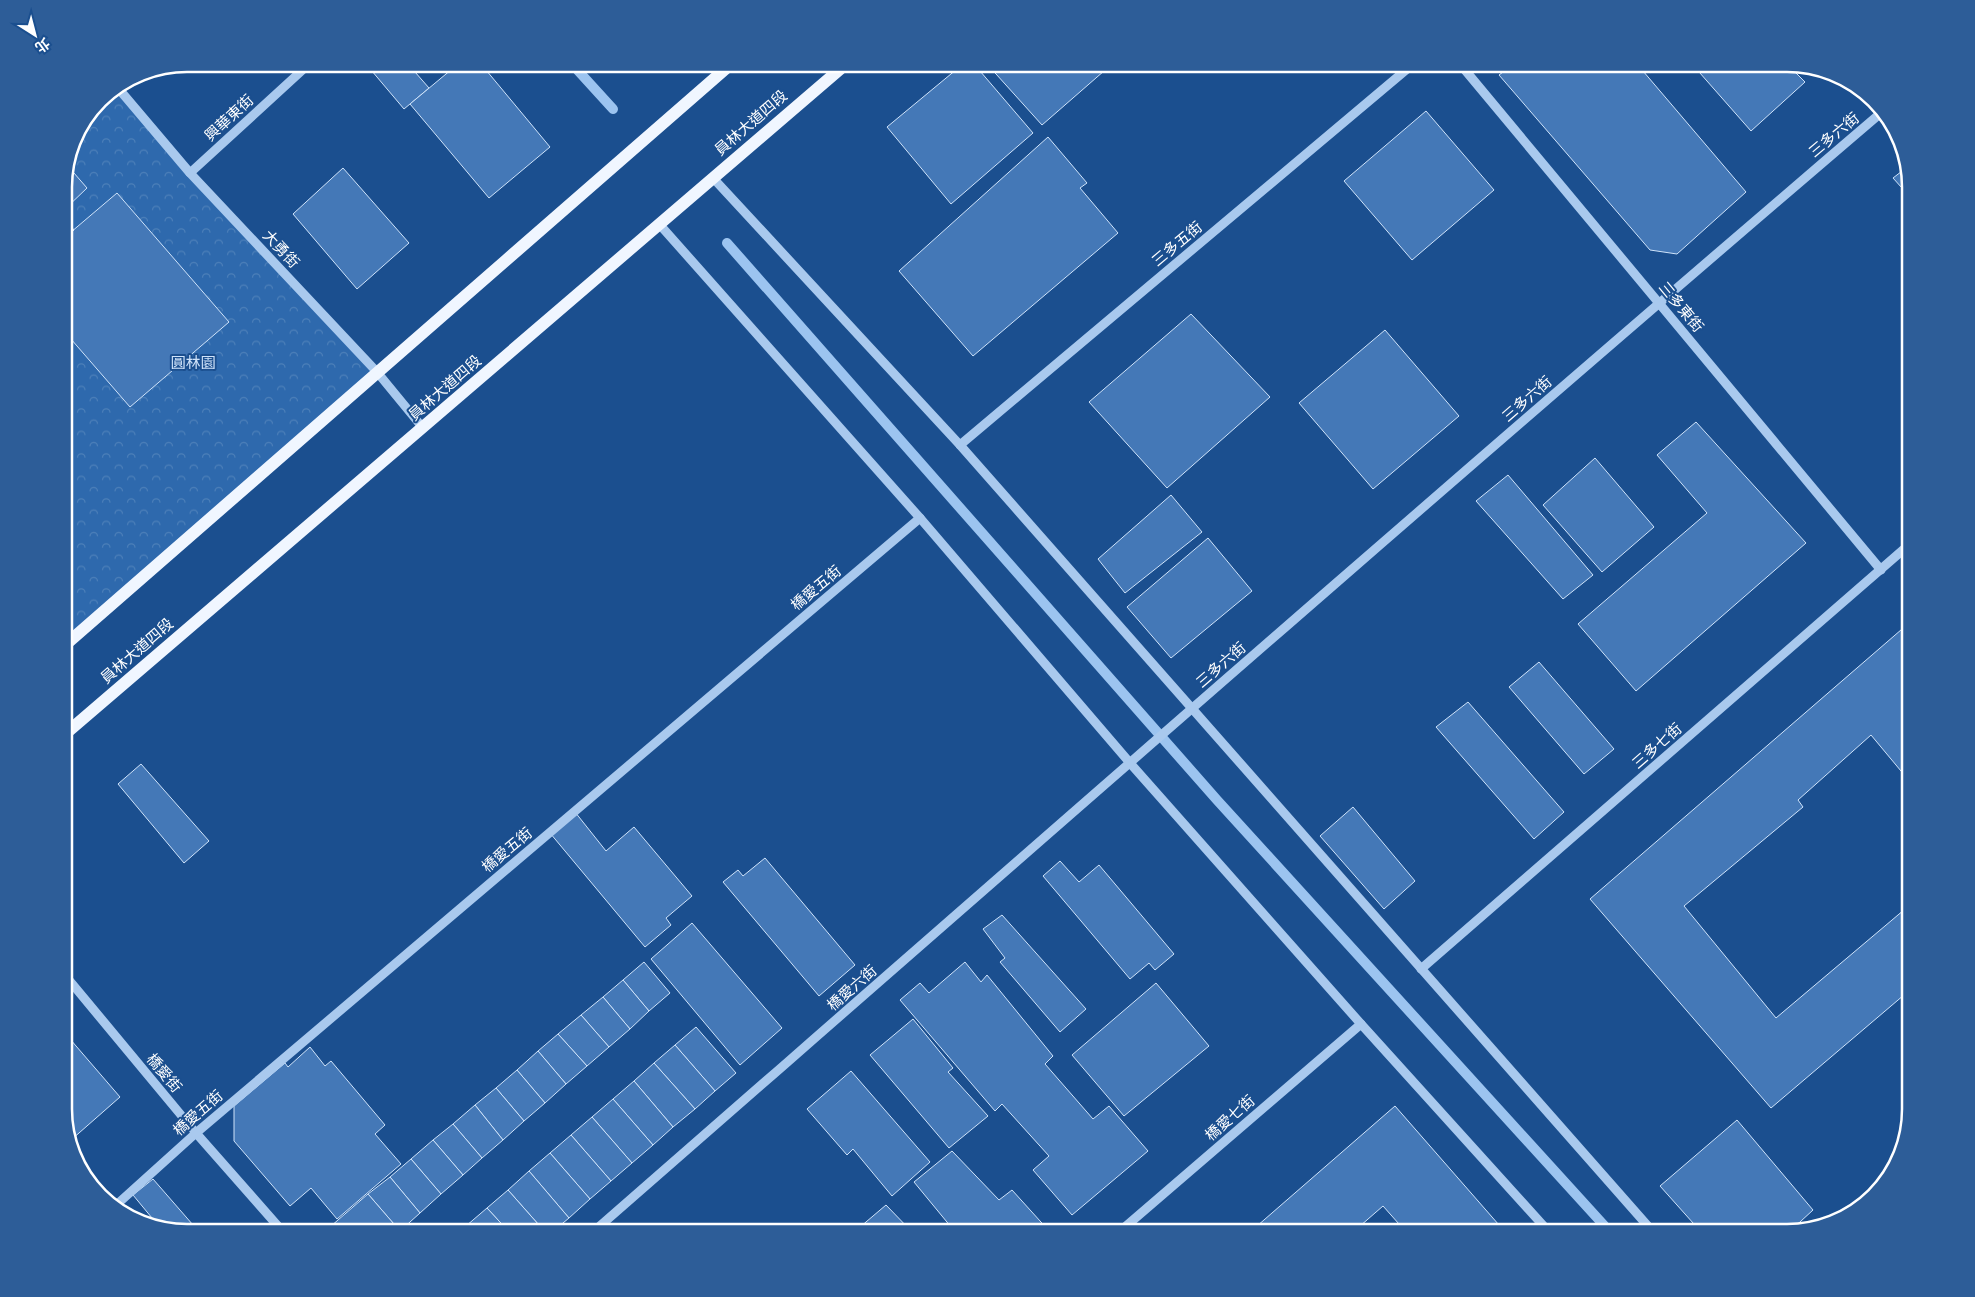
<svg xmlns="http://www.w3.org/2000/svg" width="1975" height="1297" font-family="'PT Sans Narrow','Noto Sans TC',sans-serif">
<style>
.forest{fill:url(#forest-crowns)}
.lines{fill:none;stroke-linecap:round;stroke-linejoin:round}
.stream{stroke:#9cc4f0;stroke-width:10}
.building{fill:#4478b7;stroke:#cfe3fa}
.minor{stroke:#a9c9ee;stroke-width:9}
.major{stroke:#f0f6ff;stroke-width:12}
.labels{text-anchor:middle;stroke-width:4;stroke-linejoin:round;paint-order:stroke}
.street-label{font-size:15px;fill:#fff;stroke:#1b4f8f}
.park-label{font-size:15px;fill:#cfe3fa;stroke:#1b4f8f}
.rim{fill:none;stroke:#fff;stroke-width:2.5}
</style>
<defs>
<pattern id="forest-crowns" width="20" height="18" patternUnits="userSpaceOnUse" patternTransform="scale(1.25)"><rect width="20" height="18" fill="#2e69ad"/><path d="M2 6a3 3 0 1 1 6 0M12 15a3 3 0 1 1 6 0" fill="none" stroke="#4d80b9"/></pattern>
</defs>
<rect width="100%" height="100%" fill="#1b4f8f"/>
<!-- forest -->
<polygon class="forest" points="118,88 377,372 64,646 64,180 73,140 100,100"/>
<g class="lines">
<!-- stream -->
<g class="stream">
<polyline points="572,64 613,109"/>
<polyline points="727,243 1217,800 1611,1233"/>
</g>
</g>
<!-- building -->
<g class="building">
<polygon points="366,64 408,64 429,88 404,109"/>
<polygon points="458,64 481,64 550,147 489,198 410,104"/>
<polygon points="963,64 974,64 1033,133 951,204 887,127"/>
<polygon points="987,64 1112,64 1042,125"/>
<polygon points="1496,64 1637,64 1746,192 1677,254 1650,250 1499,75 1503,72"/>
<polygon points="1642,64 1660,64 1650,73"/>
<polygon points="1692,64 1787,64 1805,82 1751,131"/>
<polygon points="1426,111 1494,190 1412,260 1344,181"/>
<polygon points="1048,137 1087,183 1080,188 1118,233 973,356 899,271"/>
<polygon points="67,165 87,188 64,210 64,180"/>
<polygon points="343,168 409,243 357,289 293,214"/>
<polygon points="1906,168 1911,187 1911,198 1893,178"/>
<polygon points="117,193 229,322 130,407 64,331 64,238"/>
<polygon points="64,218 74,230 64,238"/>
<polygon points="1191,314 1270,397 1167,488 1089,402"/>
<polygon points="1385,330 1459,416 1373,489 1299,403"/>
<polygon points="1696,422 1806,543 1636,691 1578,624 1707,513 1657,455"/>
<polygon points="1595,458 1654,527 1602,572 1543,505"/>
<polygon points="1508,475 1593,575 1563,599 1476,501"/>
<polygon points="1171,495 1202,532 1125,593 1098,559"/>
<polygon points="1208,538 1252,591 1171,658 1127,607"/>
<polygon points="1909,623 1911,625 1911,783 1871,735 1798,800 1803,807 1684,906 1776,1018 1911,904 1911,989 1771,1108 1590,899"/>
<polygon points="1539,662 1614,749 1584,774 1509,687"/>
<polygon points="1468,702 1564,812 1534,839 1436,727"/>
<polygon points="141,764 209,841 184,863 118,784"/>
<polygon points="1353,807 1415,881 1384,909 1320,836"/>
<polygon points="575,812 606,851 634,827 692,896 666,918 671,925 645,947 550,833"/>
<polygon points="765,858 855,965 819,996 723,882 738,870 743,876"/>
<polygon points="1060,861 1079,882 1099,865 1174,954 1155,970 1149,963 1130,979 1043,876"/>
<polygon points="1002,915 1086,1009 1060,1032 1000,962 1005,958 983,929"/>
<polygon points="692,923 782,1028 740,1065 651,959"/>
<polygon points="644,962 670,993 649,1011 623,980"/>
<polygon points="965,962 981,982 987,975 1053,1056 1045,1064 1093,1119 1109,1106 1148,1151 1072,1215 1033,1170 1049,1156 1002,1104 995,1111 900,1000 920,983 929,993"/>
<polygon points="623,980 649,1011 630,1029 603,997"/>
<polygon points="1156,983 1209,1046 1124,1116 1072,1055"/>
<polygon points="603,997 630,1029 609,1047 581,1015"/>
<polygon points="581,1015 609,1047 587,1066 558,1034"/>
<polygon points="913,1019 953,1068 948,1072 988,1116 949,1148 870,1055"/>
<polygon points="696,1027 736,1073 715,1091 675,1045"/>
<polygon points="558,1034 587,1066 566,1084 538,1051"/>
<polygon points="70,1039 120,1097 71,1140 64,1117 64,1044"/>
<polygon points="675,1045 715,1091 695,1109 654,1063"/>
<polygon points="310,1047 325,1066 331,1061 385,1125 375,1134 401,1164 337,1219 311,1188 290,1206 234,1141 234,1106 285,1063 288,1067"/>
<polygon points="538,1051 566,1084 545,1103 517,1070"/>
<polygon points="654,1063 695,1109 673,1127 634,1081"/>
<polygon points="517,1070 545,1103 524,1121 496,1088"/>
<polygon points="851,1071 930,1162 892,1196 853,1149 847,1155 807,1109"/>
<polygon points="634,1081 673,1127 653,1145 613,1099"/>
<polygon points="496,1088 524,1121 503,1140 475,1105"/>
<polygon points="613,1099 653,1145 632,1163 592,1117"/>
<polygon points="475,1105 503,1140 482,1158 453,1124"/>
<polygon points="1395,1106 1506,1233 1407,1233 1383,1206 1352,1233 1249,1233"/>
<polygon points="592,1117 632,1163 611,1181 571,1135"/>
<polygon points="1737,1120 1813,1210 1788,1233 1702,1233 1660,1186"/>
<polygon points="453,1124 482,1158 463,1175 433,1140"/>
<polygon points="571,1135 611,1181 590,1199 550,1153"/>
<polygon points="433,1140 463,1175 441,1194 411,1159"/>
<polygon points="952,1151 999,1200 1012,1190 1050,1232 956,1233 914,1182"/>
<polygon points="550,1153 590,1199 569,1218 529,1171"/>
<polygon points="411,1159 441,1194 420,1213 390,1177"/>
<polygon points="529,1171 569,1218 551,1233 546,1233 508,1190"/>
<polygon points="390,1177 420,1213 400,1231 368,1194"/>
<polygon points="153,1179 200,1233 188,1233 157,1224 133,1195"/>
<polygon points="508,1190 546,1233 510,1233 487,1208"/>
<polygon points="368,1194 400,1231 396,1233 323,1233"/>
<polygon points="886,1205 913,1233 853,1233"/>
<polygon points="487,1208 510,1233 473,1233 466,1226"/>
</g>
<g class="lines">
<!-- minor -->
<g class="minor">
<polyline points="1460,64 1881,570"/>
<polyline points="118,88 190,173 377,372 423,428"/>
<polyline points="190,173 309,64"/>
<polyline points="713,178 960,445 1654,1233"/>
<polyline points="660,225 920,518 1130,763 1361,1024 1550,1233"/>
<polyline points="960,445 1413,64"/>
<polyline points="1421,969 1911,543"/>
<polyline points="64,974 196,1133 284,1233"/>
<polyline points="114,1207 196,1133 920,518"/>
<path d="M592,1233C1021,858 1449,482 1882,112"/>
<polyline points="1118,1233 1361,1024"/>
</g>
<!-- major -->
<g class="major">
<polyline points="64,646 731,64"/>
<polyline points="64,735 846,64"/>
</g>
</g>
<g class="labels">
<!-- street labels -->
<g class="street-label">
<text transform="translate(229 118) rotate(-43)" y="5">興華東街</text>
<text transform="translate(751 123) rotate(-41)" y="5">員林大道四段</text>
<text transform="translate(1834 135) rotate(-40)" y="5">三多六街</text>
<text transform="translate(1177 244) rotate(-40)" y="5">三多五街</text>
<text transform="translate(281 249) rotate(47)" y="5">大勇街</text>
<text transform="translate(1681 307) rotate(50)" y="5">三多東街</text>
<text transform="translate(445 388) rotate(-41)" y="5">員林大道四段</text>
<text transform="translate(1527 399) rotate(-41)" y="5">三多六街</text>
<text transform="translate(816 588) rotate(-40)" y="5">橋愛五街</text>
<text transform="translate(137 651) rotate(-41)" y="5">員林大道四段</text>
<text transform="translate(1221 665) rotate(-41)" y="5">三多六街</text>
<text transform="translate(1657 746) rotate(-41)" y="5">三多七街</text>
<text transform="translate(507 850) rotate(-40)" y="5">橋愛五街</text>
<text transform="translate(852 988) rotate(-41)" y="5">橋愛六街</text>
<text transform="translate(164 1073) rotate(50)" y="5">橋愛街</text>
<text transform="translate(198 1113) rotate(-41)" y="5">橋愛五街</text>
<text transform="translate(1230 1118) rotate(-41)" y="5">橋愛七街</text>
</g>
<!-- park labels -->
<g class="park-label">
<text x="193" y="368">圓林園</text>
</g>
</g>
<!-- crop -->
<path d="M0 0H1975V1297H0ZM187 72H1787A115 115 0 0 1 1902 187V1109A115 115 0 0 1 1787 1224H187A115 115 0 0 1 72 1109V187A115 115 0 0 1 187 72Z" fill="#2d5d98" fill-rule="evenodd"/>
<path class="rim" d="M187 72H1787A115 115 0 0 1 1902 187V1109A115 115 0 0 1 1787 1224H187A115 115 0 0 1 72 1109V187A115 115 0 0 1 187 72Z"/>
<!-- north arrow -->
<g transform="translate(35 35) rotate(144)" stroke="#1b4f8f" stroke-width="4" paint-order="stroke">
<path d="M0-4L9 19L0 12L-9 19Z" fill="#ffffff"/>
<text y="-8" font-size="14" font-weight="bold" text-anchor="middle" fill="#ffffff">北</text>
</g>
</svg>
